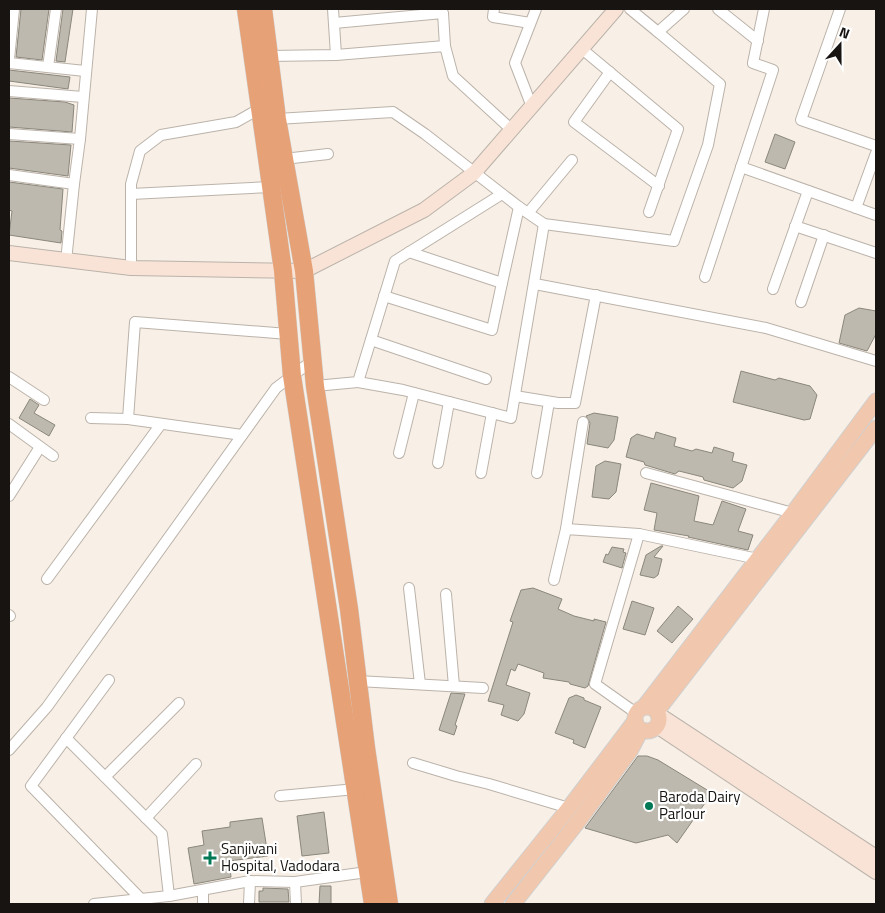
<svg xmlns="http://www.w3.org/2000/svg" width="885" height="913" font-family="'Titillium Web',sans-serif">
<style>
.building{fill:#bdb9af;stroke:#8a877d}
.lines{fill:none;stroke-linecap:round;stroke-linejoin:round}
.street-casing{stroke:#bbb3aa;stroke-width:12}
.secondary-casing{stroke:#bbb3aa;stroke-width:16}
.primary-casing{stroke:#d1d0cf;stroke-width:17}
.highway-casing{stroke:#d1d0cf;stroke-width:19}
.street{stroke:#fff;stroke-width:10}
.secondary{stroke:#f8e3d6;stroke-width:14}
.primary{stroke:#f1c7ad;stroke-width:15}
.highway{stroke:#e7a176;stroke-width:18}
.poi-dot{fill:#027855;stroke:#fff;stroke-width:2}
.labels{text-anchor:middle;stroke-width:4.5;stroke-linejoin:round;paint-order:stroke}
.poi-label{font-size:15px;fill:#171411;stroke:#fff;text-anchor:start}
</style>
<rect width="100%" height="100%" fill="#f8f0e7"/>
<!-- building -->
<g class="building">
<polygon points="21,9 49,9 42,60 16,57"/>
<polygon points="63,9 73,9 65,62 56,61"/>
<polygon points="9,70 70,77 68,89 9,81"/>
<polygon points="9,98 65,102 74,105 72,132 9,127"/>
<polygon points="775,134 795,142 785,169 765,162"/>
<polygon points="9,141 71,145 68,176 9,168"/>
<polygon points="9,182 63,189 60,230 62,231 61,243 9,235 12,211 9,210"/>
<polygon points="859,308 876,311 876,334 867,351 839,343 845,315"/>
<polygon points="741,371 775,380 779,378 810,386 817,395 810,419 804,420 733,402"/>
<polygon points="30,399 39,405 34,413 55,425 49,436 19,418"/>
<polygon points="594,413 618,417 614,440 608,448 587,444 590,423 586,416"/>
<polygon points="656,432 676,438 674,446 692,451 696,449 712,453 714,447 734,453 732,461 747,465 742,481 733,488 704,480 703,477 679,471 675,474 645,465 644,462 626,457 631,438 637,434 654,439"/>
<polygon points="605,461 621,464 616,492 609,499 592,497 596,466"/>
<polygon points="651,483 699,496 694,521 713,525 722,501 746,509 738,531 753,535 748,550 688,537 689,536 654,530 657,513 644,510"/>
<polygon points="661,546 663,546 654,557 662,559 658,575 654,578 640,575 646,555"/>
<polygon points="612,547 624,549 623,552 626,553 622,568 603,562 606,554 608,555"/>
<polygon points="533,588 562,599 558,609 574,616 594,621 594,619 606,622 588,686 585,688 570,684 569,682 543,678 544,673 518,664 515,671 511,669 506,685 530,693 524,714 518,721 501,715 504,705 488,701 513,622 510,621 521,590"/>
<polygon points="632,601 654,608 645,635 623,629"/>
<polygon points="678,606 693,619 672,643 657,631"/>
<polygon points="451,693 465,694 455,725 457,726 454,735 439,730"/>
<polygon points="576,695 584,698 584,700 601,707 585,748 573,743 574,740 555,733 569,698"/>
<polygon points="638,756 647,756 658,760 712,793 677,843 668,835 636,843 585,828"/>
<polygon points="324,812 329,853 302,856 297,816"/>
<polygon points="262,818 268,856 229,861 231,877 194,884 188,848 204,845 202,831 230,827 230,822"/>
<polygon points="320,886 331,886 331,904 319,904"/>
<polygon points="263,888 288,889 289,902 259,902 259,891 263,891"/>
</g>
<g class="lines">
<!-- street casing -->
<g class="street-casing">
<g id="street">
<polyline points="333,9 336,55"/>
<polyline points="494,9 493,17 530,23"/>
<polyline points="630,9 658,32 684,9"/>
<polyline points="718,9 758,41"/>
<polyline points="840,9 801,120 876,146"/>
<polyline points="334,23 443,13 445,46"/>
<polyline points="582,49 678,129 649,212"/>
<polyline points="268,56 336,55 445,46 453,76 512,130"/>
<polyline points="9,59 14,9"/>
<polyline points="9,63 85,71"/>
<polyline points="48,67 56,9"/>
<polyline points="610,72 574,122 659,186"/>
<polyline points="9,91 83,97"/>
<polyline points="532,107 515,63 536,9"/>
<polyline points="277,119 393,112 425,134 519,207 544,224 674,241 708,145 720,84 658,32"/>
<polyline points="9,134 80,139"/>
<polyline points="284,159 328,154"/>
<polyline points="741,167 876,215"/>
<polyline points="9,175 74,184"/>
<polyline points="131,194 271,187"/>
<polyline points="856,208 876,153"/>
<polyline points="528,213 572,160"/>
<polyline points="795,226 876,253"/>
<polyline points="66,261 74,184 80,139 92,9"/>
<polyline points="131,268 131,184 140,151 161,135 236,122 259,109"/>
<polyline points="705,277 773,70 753,63 764,9"/>
<polyline points="502,283 519,207"/>
<polyline points="535,284 766,328 876,361"/>
<polyline points="773,289 808,191"/>
<polyline points="384,296 492,330 502,283 409,252"/>
<polyline points="801,302 824,235"/>
<polyline points="371,340 486,379"/>
<polyline points="9,377 44,400"/>
<polyline points="358,382 403,390 511,418 544,224"/>
<polyline points="315,386 358,382 395,261 502,194"/>
<polyline points="515,396 558,403 575,403 596,295"/>
<polyline points="91,418 128,419 242,435"/>
<polyline points="128,419 135,322 288,334"/>
<polyline points="9,424 53,456"/>
<polyline points="399,453 414,393"/>
<polyline points="438,463 449,402"/>
<polyline points="481,473 492,413"/>
<polyline points="537,473 549,402"/>
<polyline points="646,473 793,513"/>
<polyline points="9,496 40,447"/>
<polyline points="566,529 583,422"/>
<polyline points="47,579 161,424"/>
<polyline points="554,580 566,529 639,534 758,559"/>
<polyline points="409,588 420,684"/>
<polyline points="446,594 454,686"/>
<polyline points="9,615 10,616"/>
<polyline points="109,680 31,786 141,899"/>
<polyline points="358,681 483,688"/>
<polyline points="636,713 595,684 639,534"/>
<polyline points="66,738 162,834 169,896"/>
<polyline points="9,750 47,707 276,388 312,361"/>
<polyline points="413,763 456,776 489,784 569,808"/>
<polyline points="105,777 179,703"/>
<polyline points="280,796 356,789"/>
<polyline points="146,818 196,764"/>
<polyline points="295,882 296,904"/>
<polyline points="203,890 203,904"/>
<polyline points="94,904 169,896 250,881 295,882 367,872"/>
<polyline points="249,904 250,881"/>
</g>
</g>
<!-- secondary casing -->
<g class="secondary-casing">
<g id="secondary">
<polyline points="9,253 131,268 304,271 424,210 474,173 616,9"/>
<polyline points="658,714 876,857"/>
<polyline points="657,726 876,872"/>
</g>
</g>
<!-- primary casing -->
<g class="primary-casing">
<g id="primary">
<circle cx="647" cy="719" r="12"/>
<polyline points="644,707 793,513 876,401"/>
<polyline points="657,711 876,428"/>
<polyline points="492,904 569,808 635,721"/>
<polyline points="513,904 580,819 630,751 641,730"/>
</g>
</g>
<!-- highway casing -->
<g class="highway-casing">
<g id="highway">
<polyline points="246,9 283,271 292,376 373,904"/>
<polyline points="263,9 277,119 304,271 315,386 349,609 366,748 389,904"/>
</g>
</g>
<!-- street -->
<use href="#street" class="street"/>
<!-- secondary -->
<use href="#secondary" class="secondary"/>
<!-- primary -->
<use href="#primary" class="primary"/>
<!-- highway -->
<use href="#highway" class="highway"/>
</g>
<!-- markers -->
<g class="poi-dot">
<circle cx="649" cy="806" r="5"/>
<path d="M207.5 850.5h5v5h5v5h-5v5h-5v-5h-5v-5h5z"/>
</g>
<g class="labels">
<!-- poi labels -->
<g class="poi-label">
<text x="659" y="802">Baroda Dairy<tspan x="659" dy="17">Parlour</tspan></text>
<text x="221" y="854">Sanjivani<tspan x="221" dy="17">Hospital, Vadodara</tspan></text>
</g>
</g>
<!-- border -->
<rect width="885" height="913" fill="none" stroke="#171411" stroke-width="20"/>
<!-- north arrow -->
<g transform="translate(840 45) rotate(21)" stroke="#ffffff" stroke-width="4" paint-order="stroke">
<path d="M0-4L9 19L0 12L-9 19Z" fill="#171411"/>
<text y="-8" font-size="14" font-weight="bold" text-anchor="middle" fill="#171411">N</text>
</g>
</svg>
